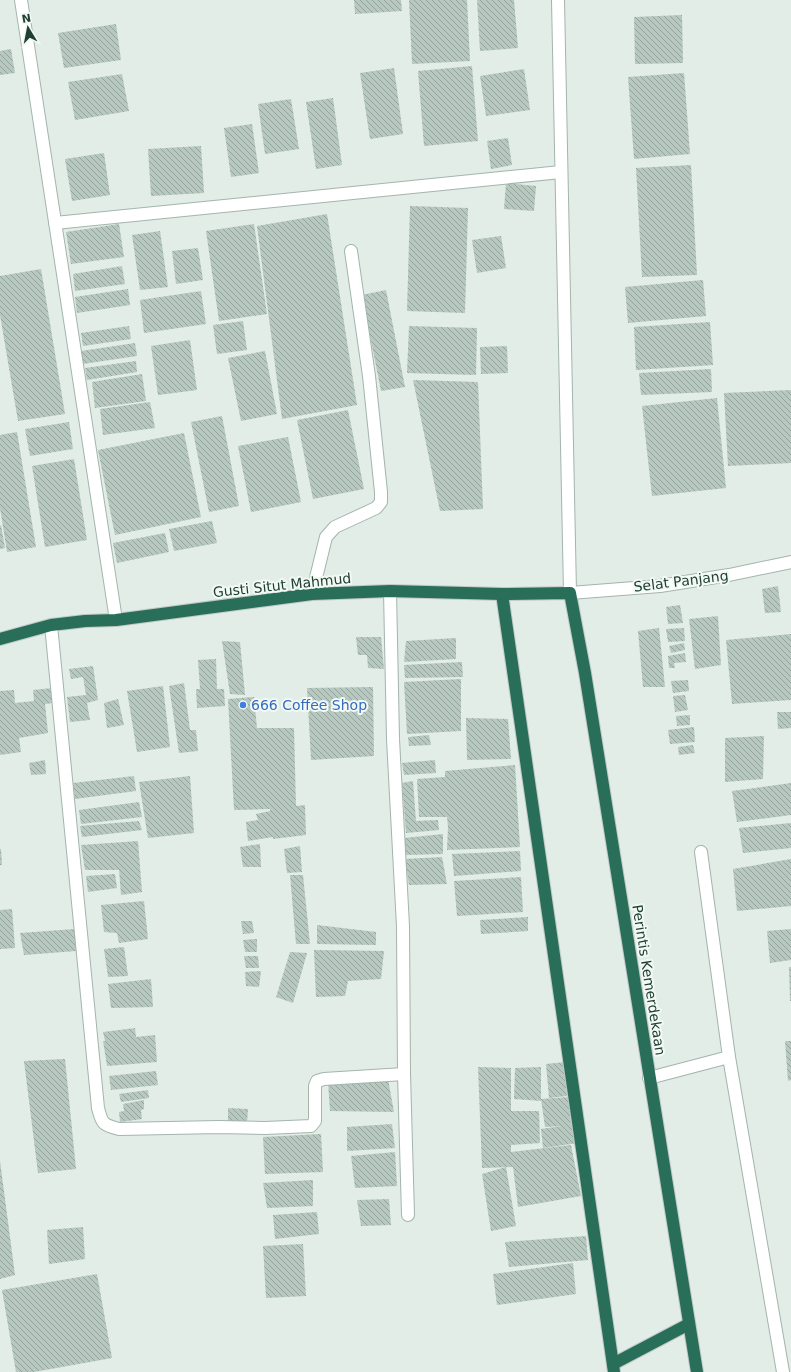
<svg xmlns="http://www.w3.org/2000/svg" width="791" height="1372" font-family="'DejaVu Sans',sans-serif">
<style>
.building{fill:url(#building-back-hatch)}
.lines{fill:none;stroke-linecap:round;stroke-linejoin:round}
.minor-casing{stroke:#a3b5ad;stroke-width:14}
.highway-casing{stroke:#c1c9c6;stroke-width:14}
.minor{stroke:#fff;stroke-width:12}
.highway{stroke:#296e59;stroke-width:12}
.shop-dot{fill:#3f7fe0;stroke:#f2f9f5;stroke-width:1.5}
.labels{text-anchor:middle;stroke-width:4;stroke-linejoin:round;paint-order:stroke}
.street-label{font-size:14px;fill:#203f33;stroke:#f2f9f5}
.shop-label{font-size:14px;fill:#366cbe;stroke:#f2f9f5;text-anchor:start}
</style>
<defs>
<pattern id="building-back-hatch" width="6" height="6" patternUnits="userSpaceOnUse"><rect width="6" height="6" fill="#b6c8bf"/><path d="M-1 5l2 2M0 0l6 6M5-1l2 2" fill="none" stroke="#94a49c"/></pattern>
</defs>
<rect width="100%" height="100%" fill="#e1ede6"/>
<!-- building -->
<g class="building">
<polygon points="354,0 401,0 402,11 355,14"/>
<polygon points="409,0 467,0 470,61 412,64"/>
<polygon points="477,0 514,0 518,48 480,51"/>
<polygon points="682,15 683,63 635,64 634,17"/>
<polygon points="116,24 121,60 64,68 58,33"/>
<polygon points="11,49 15,73 0,75 0,51"/>
<polygon points="472,66 478,141 424,146 418,71"/>
<polygon points="394,68 403,134 370,139 360,73"/>
<polygon points="524,69 530,110 486,116 480,76"/>
<polygon points="684,73 690,154 634,159 628,77"/>
<polygon points="122,74 129,111 75,120 68,82"/>
<polygon points="333,98 342,165 316,169 306,102"/>
<polygon points="291,99 299,149 265,154 258,104"/>
<polygon points="252,124 259,173 231,177 224,128"/>
<polygon points="508,138 512,165 491,169 487,141"/>
<polygon points="201,146 204,193 151,196 148,149"/>
<polygon points="104,153 110,195 72,201 65,159"/>
<polygon points="691,165 697,275 642,277 636,168"/>
<polygon points="506,183 536,186 534,211 504,209"/>
<polygon points="410,206 468,208 465,313 407,311"/>
<polygon points="327,214 357,405 282,419 257,226"/>
<polygon points="119,224 124,257 71,264 66,232"/>
<polygon points="254,224 267,314 219,321 206,231"/>
<polygon points="160,231 168,287 140,290 132,235"/>
<polygon points="501,236 506,268 477,273 472,240"/>
<polygon points="198,248 203,280 176,284 172,251"/>
<polygon points="122,266 125,284 75,291 73,274"/>
<polygon points="41,269 65,414 18,421 0,315 0,276"/>
<polygon points="703,280 706,316 628,323 625,287"/>
<polygon points="128,289 130,305 77,313 75,297"/>
<polygon points="386,290 405,387 381,391 362,295"/>
<polygon points="201,291 206,324 144,333 140,300"/>
<polygon points="243,321 247,350 217,354 213,325"/>
<polygon points="710,322 713,365 636,370 634,327"/>
<polygon points="129,326 131,339 83,346 81,333"/>
<polygon points="409,326 477,328 476,375 407,373"/>
<polygon points="190,340 197,390 158,395 151,346"/>
<polygon points="135,343 137,356 83,364 81,351"/>
<polygon points="507,346 508,373 481,374 480,347"/>
<polygon points="265,351 277,414 241,421 228,358"/>
<polygon points="136,361 137,372 87,380 85,368"/>
<polygon points="711,369 712,392 641,395 639,373"/>
<polygon points="142,374 146,401 95,408 92,382"/>
<polygon points="413,380 478,382 483,509 440,511"/>
<polygon points="791,390 791,463 728,466 724,393"/>
<polygon points="717,398 726,488 652,496 642,406"/>
<polygon points="150,402 155,428 103,435 100,409"/>
<polygon points="348,410 364,489 313,499 297,420"/>
<polygon points="222,416 239,506 209,512 191,422"/>
<polygon points="69,422 73,449 30,456 25,429"/>
<polygon points="17,432 36,547 7,552 0,508 0,435"/>
<polygon points="184,433 201,517 115,535 98,450"/>
<polygon points="288,437 301,502 251,512 238,446"/>
<polygon points="74,459 87,540 45,547 32,466"/>
<polygon points="212,521 217,543 174,551 169,529"/>
<polygon points="1,525 5,548 0,549 0,526"/>
<polygon points="165,533 169,552 117,563 113,543"/>
<polygon points="778,586 781,612 765,613 762,589"/>
<polygon points="680,605 683,623 668,624 666,607"/>
<polygon points="718,616 721,665 695,669 689,619"/>
<polygon points="659,628 665,687 643,687 638,631"/>
<polygon points="684,628 685,641 668,642 666,629"/>
<polygon points="791,634 791,700 732,704 726,640"/>
<polygon points="356,637 381,637 384,669 368,668 367,655 358,655"/>
<polygon points="456,638 456,659 404,662 406,641"/>
<polygon points="222,641 240,642 245,695 230,694"/>
<polygon points="684,643 685,650 671,653 669,646"/>
<polygon points="685,653 686,662 674,663 675,668 669,668 668,656"/>
<polygon points="216,659 217,689 224,689 225,706 197,708 196,689 200,689 198,660"/>
<polygon points="462,662 463,677 405,678 404,665"/>
<polygon points="93,666 98,700 87,703 90,720 70,722 67,697 86,695 83,677 71,679 69,669"/>
<polygon points="461,679 461,731 407,734 404,682"/>
<polygon points="688,680 689,691 673,693 671,681"/>
<polygon points="184,683 190,730 196,730 198,751 179,753 169,686"/>
<polygon points="163,686 170,747 137,752 127,691"/>
<polygon points="373,687 374,756 311,760 307,688"/>
<polygon points="52,688 53,703 45,704 48,733 19,738 21,752 0,755 0,691 14,690 15,703 34,701 33,690"/>
<polygon points="685,695 688,710 675,712 673,696"/>
<polygon points="254,697 257,728 294,728 296,806 305,805 306,835 273,839 273,837 248,841 246,822 258,820 256,814 270,811 270,809 234,810 228,699"/>
<polygon points="118,699 124,725 107,728 104,703"/>
<polygon points="777,712 791,712 791,728 778,729"/>
<polygon points="690,715 690,725 677,726 676,716"/>
<polygon points="466,718 508,719 511,759 467,760"/>
<polygon points="694,727 695,742 670,744 668,730"/>
<polygon points="429,735 431,745 409,746 408,737"/>
<polygon points="764,736 763,779 725,782 725,738"/>
<polygon points="693,745 695,753 679,755 678,747"/>
<polygon points="45,760 46,774 31,775 29,763"/>
<polygon points="435,760 436,773 404,775 402,763"/>
<polygon points="515,765 520,847 447,850 448,827 447,817 419,817 417,779 445,777 445,771"/>
<polygon points="134,776 136,791 75,799 73,783"/>
<polygon points="190,776 194,833 148,838 139,782"/>
<polygon points="413,781 416,821 438,820 439,830 406,833 402,783"/>
<polygon points="791,783 791,815 737,822 732,791"/>
<polygon points="139,802 142,817 81,824 79,810"/>
<polygon points="139,821 142,830 82,837 80,826"/>
<polygon points="791,823 791,848 743,853 739,828"/>
<polygon points="443,834 443,854 406,855 404,838"/>
<polygon points="138,841 142,892 121,895 119,870 85,870 81,845"/>
<polygon points="260,844 261,867 243,867 240,847"/>
<polygon points="300,846 302,872 287,873 284,849"/>
<polygon points="0,849 1,849 2,865 0,865"/>
<polygon points="520,851 521,871 454,876 452,854"/>
<polygon points="442,857 447,884 409,885 405,859"/>
<polygon points="791,859 791,906 737,911 733,869"/>
<polygon points="115,874 117,888 88,892 86,876"/>
<polygon points="290,875 303,875 310,944 296,944"/>
<polygon points="521,877 523,912 457,916 454,881"/>
<polygon points="144,901 148,939 119,943 117,933 104,932 101,905"/>
<polygon points="12,909 15,948 0,949 0,910"/>
<polygon points="528,917 528,931 481,934 480,920"/>
<polygon points="241,921 252,921 254,933 243,934"/>
<polygon points="317,925 376,932 376,945 317,944"/>
<polygon points="75,929 76,951 24,955 20,933"/>
<polygon points="791,929 791,960 770,963 767,931"/>
<polygon points="257,939 257,952 245,952 243,940"/>
<polygon points="124,947 128,976 108,977 104,949"/>
<polygon points="314,950 384,951 381,979 348,981 345,996 316,997"/>
<polygon points="290,952 307,953 293,1003 276,997"/>
<polygon points="244,956 258,956 259,968 246,968"/>
<polygon points="789,967 791,967 791,1001 790,1001"/>
<polygon points="261,971 259,987 246,986 245,972"/>
<polygon points="151,979 153,1007 111,1008 108,984"/>
<polygon points="135,1028 136,1037 155,1035 157,1062 107,1066 103,1041 105,1041 103,1032"/>
<polygon points="785,1041 791,1041 791,1080 788,1081"/>
<polygon points="65,1059 76,1169 38,1173 24,1061"/>
<polygon points="565,1062 567,1096 549,1098 546,1064"/>
<polygon points="478,1067 511,1068 511,1111 539,1111 540,1143 511,1145 511,1152 571,1145 581,1196 518,1207 513,1167 482,1168"/>
<polygon points="541,1067 541,1101 514,1099 515,1068"/>
<polygon points="156,1071 158,1085 111,1090 109,1076"/>
<polygon points="388,1079 394,1112 330,1111 328,1082"/>
<polygon points="148,1090 149,1098 121,1102 119,1094"/>
<polygon points="569,1097 571,1124 576,1124 578,1143 543,1148 541,1129 562,1126 545,1127 541,1099"/>
<polygon points="144,1100 144,1109 141,1110 142,1119 120,1122 119,1112 124,1111 123,1104"/>
<polygon points="228,1108 248,1109 247,1124 228,1124"/>
<polygon points="392,1124 395,1148 347,1151 347,1127"/>
<polygon points="321,1134 323,1172 265,1174 263,1137"/>
<polygon points="395,1152 397,1186 355,1188 351,1156"/>
<polygon points="0,1161 15,1275 0,1279"/>
<polygon points="506,1167 516,1226 491,1231 482,1174"/>
<polygon points="313,1180 313,1206 267,1208 263,1183"/>
<polygon points="389,1199 391,1225 361,1226 357,1200"/>
<polygon points="317,1212 319,1234 275,1239 273,1215"/>
<polygon points="83,1227 85,1259 49,1264 47,1230"/>
<polygon points="586,1236 588,1260 509,1267 505,1242"/>
<polygon points="303,1244 306,1296 266,1298 263,1246"/>
<polygon points="573,1263 576,1294 497,1305 493,1274"/>
<polygon points="97,1274 112,1358 34,1372 16,1372 2,1290"/>
</g>
<g class="lines">
<!-- minor casing -->
<g class="minor-casing">
<g id="minor">
<polyline points="21,0 116,620"/>
<polyline points="558,0 570,593 660,586 729,575 791,562"/>
<polyline points="55,223 561,172"/>
<polyline points="390,591 393,739 403,926 404,1074 408,1215"/>
<polyline points="312,594 326,537 335,527 376,508 381,502 381,492 369,376 351,251"/>
<path d="M51,625L98,1108C102,1124 103,1125 119,1129L219,1127L265,1128L311,1126L315,1121V1086L317,1081L324,1079L404,1074"/>
<polyline points="701,852 729,1057"/>
<polyline points="649,1078 729,1057 783,1372"/>
</g>
</g>
<!-- highway casing -->
<g class="highway-casing">
<g id="highway">
<polyline points="502,594 614,1372"/>
<polyline points="0,639 51,625 85,621 116,620 312,594 390,591 502,594 570,593 585,673 697,1372"/>
<polyline points="613,1364 689,1324"/>
</g>
</g>
<!-- minor -->
<use href="#minor" class="minor"/>
<!-- highway -->
<use href="#highway" class="highway"/>
</g>
<!-- markers -->
<circle class="shop-dot" cx="243" cy="705" r="4"/>
<g class="labels">
<!-- street labels -->
<g class="street-label">
<text transform="translate(681 581) rotate(-7)" y="5">Selat Panjang</text>
<text transform="translate(282 585) rotate(-6)" y="5">Gusti Situt Mahmud</text>
<text transform="translate(649 980) rotate(81)" y="5">Perintis Kemerdekaan</text>
</g>
<!-- shop labels -->
<g class="shop-label">
<text x="251" y="710">666 Coffee Shop</text>
</g>
</g>
<!-- north arrow -->
<g transform="translate(28 28) rotate(350)" stroke="#f2f9f5" stroke-width="3" paint-order="stroke">
<path d="M0-3L7 15L0 10L-7 15Z" fill="#203f33"/>
<text y="-6" font-size="11" font-weight="bold" text-anchor="middle" fill="#203f33">N</text>
</g>
</svg>
